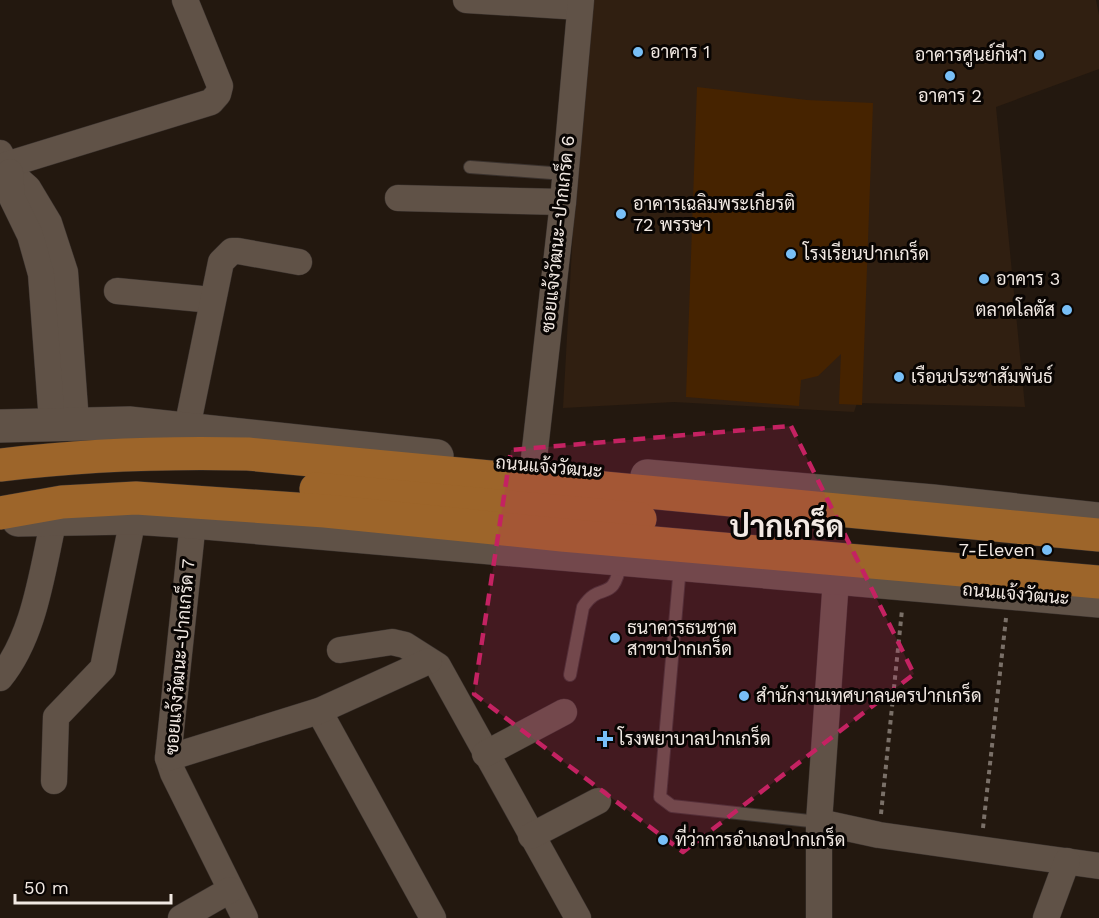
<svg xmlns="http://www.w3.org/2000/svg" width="1099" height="918" font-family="'Work Sans',Sarabun,sans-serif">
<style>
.built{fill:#301f11}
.green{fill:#462300}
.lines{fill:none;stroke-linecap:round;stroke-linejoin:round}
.lane-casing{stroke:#3a322e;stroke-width:14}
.street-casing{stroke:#3a322e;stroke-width:27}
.secondary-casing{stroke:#3a322e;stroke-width:34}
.primary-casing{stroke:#3a322e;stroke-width:34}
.path{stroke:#7a7068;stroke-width:4;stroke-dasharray:4.5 4.5;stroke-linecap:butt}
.lane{stroke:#605247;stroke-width:12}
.street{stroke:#605247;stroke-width:26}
.secondary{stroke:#605247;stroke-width:33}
.primary{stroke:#9d652a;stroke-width:33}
.marked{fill:#c42262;fill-opacity:0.2;stroke:#c42262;stroke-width:4.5;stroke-dasharray:12 8;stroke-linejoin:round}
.poi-dot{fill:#78bff7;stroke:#090503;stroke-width:2}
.labels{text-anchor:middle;stroke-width:6;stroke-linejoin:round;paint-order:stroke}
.poi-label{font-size:18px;fill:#f2e9e3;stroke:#090503;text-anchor:start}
.street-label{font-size:18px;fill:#f2e9e3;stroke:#090503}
.town-label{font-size:30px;font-weight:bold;fill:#f2e9e3;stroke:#090503}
</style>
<rect width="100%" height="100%" fill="#23180f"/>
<!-- built -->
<polygon class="built" points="586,0 1096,0 1099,15 1099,69 996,107 1025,407 857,403 854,412 674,402 563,408"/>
<!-- green -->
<polygon class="green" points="697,87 807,100 873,103 862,405 839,404 841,354 818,376 801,380 799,406 686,397"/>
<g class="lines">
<!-- lane casing -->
<g class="lane-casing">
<g id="lane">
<polyline points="470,167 565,174"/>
<polyline points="680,566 660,797 672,806 819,822"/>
<path d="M570,675L583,607C601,579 613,606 621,561"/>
</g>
</g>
<!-- street casing -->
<g class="street-casing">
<g id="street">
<polyline points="466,0 580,7"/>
<polyline points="0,153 10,172 28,188 49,223 65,272 76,422"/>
<polyline points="6,165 211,102 218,94 220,86 185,0"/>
<polyline points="10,172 12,198 30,235 41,274 52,422"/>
<polyline points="398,198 563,202"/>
<polyline points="117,291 212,300"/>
<polyline points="187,428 221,262 232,251 238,251 299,262"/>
<polyline points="533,467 563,202 581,0"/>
<polyline points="193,522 168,758 173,773 245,918"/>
<polyline points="340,650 392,642 405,645 438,666 578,918"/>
<path d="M0,678C35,635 42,571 54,519"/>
<polyline points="319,711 433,918"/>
<polyline points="485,754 564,712"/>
<polyline points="168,758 319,711 429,661"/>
<polyline points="54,781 56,717 103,668 133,518"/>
<polyline points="819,822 879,835 1099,866"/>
<polyline points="531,836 598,801"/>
<polyline points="181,918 230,890"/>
<polyline points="819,918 819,822 836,579"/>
<polyline points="1046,918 1067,861"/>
</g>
</g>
<!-- secondary casing -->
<g class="secondary-casing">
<g id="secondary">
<polyline points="0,426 129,423 437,456"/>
<polyline points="647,476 933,501 1099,519"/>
<polyline points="18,520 133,518 193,522 1099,601"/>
</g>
</g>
<!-- primary casing -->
<g class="primary-casing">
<g id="primary">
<path d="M0,465C83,455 164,452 248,454L1099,535"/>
<polyline points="316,489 640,519"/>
<polyline points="0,513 62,502 136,498 325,511 562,535 1099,582"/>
</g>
</g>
<!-- path -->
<g class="path">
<polyline points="881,814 902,610"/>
<polyline points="983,828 1006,618"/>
</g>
<!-- lane -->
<use href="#lane" class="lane"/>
<!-- street -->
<use href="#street" class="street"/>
<!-- secondary -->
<use href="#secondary" class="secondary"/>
<!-- primary -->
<use href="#primary" class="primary"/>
</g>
<!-- marked area -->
<path class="marked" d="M791,426L914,674L683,852L474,694L511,450Z"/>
<!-- markers -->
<g class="poi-dot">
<circle cx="638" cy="52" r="6"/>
<circle cx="1039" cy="55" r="6"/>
<circle cx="950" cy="76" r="6"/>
<circle cx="621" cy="214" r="6"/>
<circle cx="791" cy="254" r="6"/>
<circle cx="984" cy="279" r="6"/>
<circle cx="1067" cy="310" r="6"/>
<circle cx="899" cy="377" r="6"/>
<circle cx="1047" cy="550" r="6"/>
<circle cx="615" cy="638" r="6"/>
<circle cx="744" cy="696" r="6"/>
<path d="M602 730h6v6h6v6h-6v6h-6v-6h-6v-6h6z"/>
<circle cx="663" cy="840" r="6"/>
</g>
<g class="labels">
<!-- poi labels -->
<g class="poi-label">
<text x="650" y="58">อาคาร 1</text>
<text x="1027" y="61" text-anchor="end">อาคารศูนย์กีฬา</text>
<text x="950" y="102" text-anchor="middle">อาคาร 2</text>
<text x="633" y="210">อาคารเฉลิมพระเกียรติ<tspan x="633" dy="21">72 พรรษา</tspan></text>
<text x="803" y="260">โรงเรียนปากเกร็ด</text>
<text x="996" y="285">อาคาร 3</text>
<text x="1055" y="316" text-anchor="end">ตลาดโลตัส</text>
<text x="911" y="383">เรือนประชาสัมพันธ์</text>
<text x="1035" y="556" text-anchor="end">7-Eleven</text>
<text x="627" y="634">ธนาคารธนชาต<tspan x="627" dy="21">สาขาปากเกร็ด</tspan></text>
<text x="756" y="702">สำนักงานเทศบาลนครปากเกร็ด</text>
<text x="618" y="745">โรงพยาบาลปากเกร็ด</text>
<text x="675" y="846">ที่ว่าการอำเภอปากเกร็ด</text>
</g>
<!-- street labels -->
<g class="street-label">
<text transform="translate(558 234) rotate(-84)" y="6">ซอยแจ้งวัฒนะ-ปากเกร็ด 6</text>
<text transform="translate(549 467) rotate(5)" y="6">ถนนแจ้งวัฒนะ</text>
<text transform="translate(1016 594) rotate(5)" y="6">ถนนแจ้งวัฒนะ</text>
<text transform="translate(180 657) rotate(-85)" y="6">ซอยแจ้งวัฒนะ-ปากเกร็ด 7</text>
</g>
<!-- town labels -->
<g class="town-label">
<text x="787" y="537">ปากเกร็ด</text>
</g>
</g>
<!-- scale -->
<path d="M15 894v9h156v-9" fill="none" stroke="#f2e9e3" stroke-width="3"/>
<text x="24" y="894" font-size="18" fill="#f2e9e3" stroke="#090503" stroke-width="4.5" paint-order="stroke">50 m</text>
</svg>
